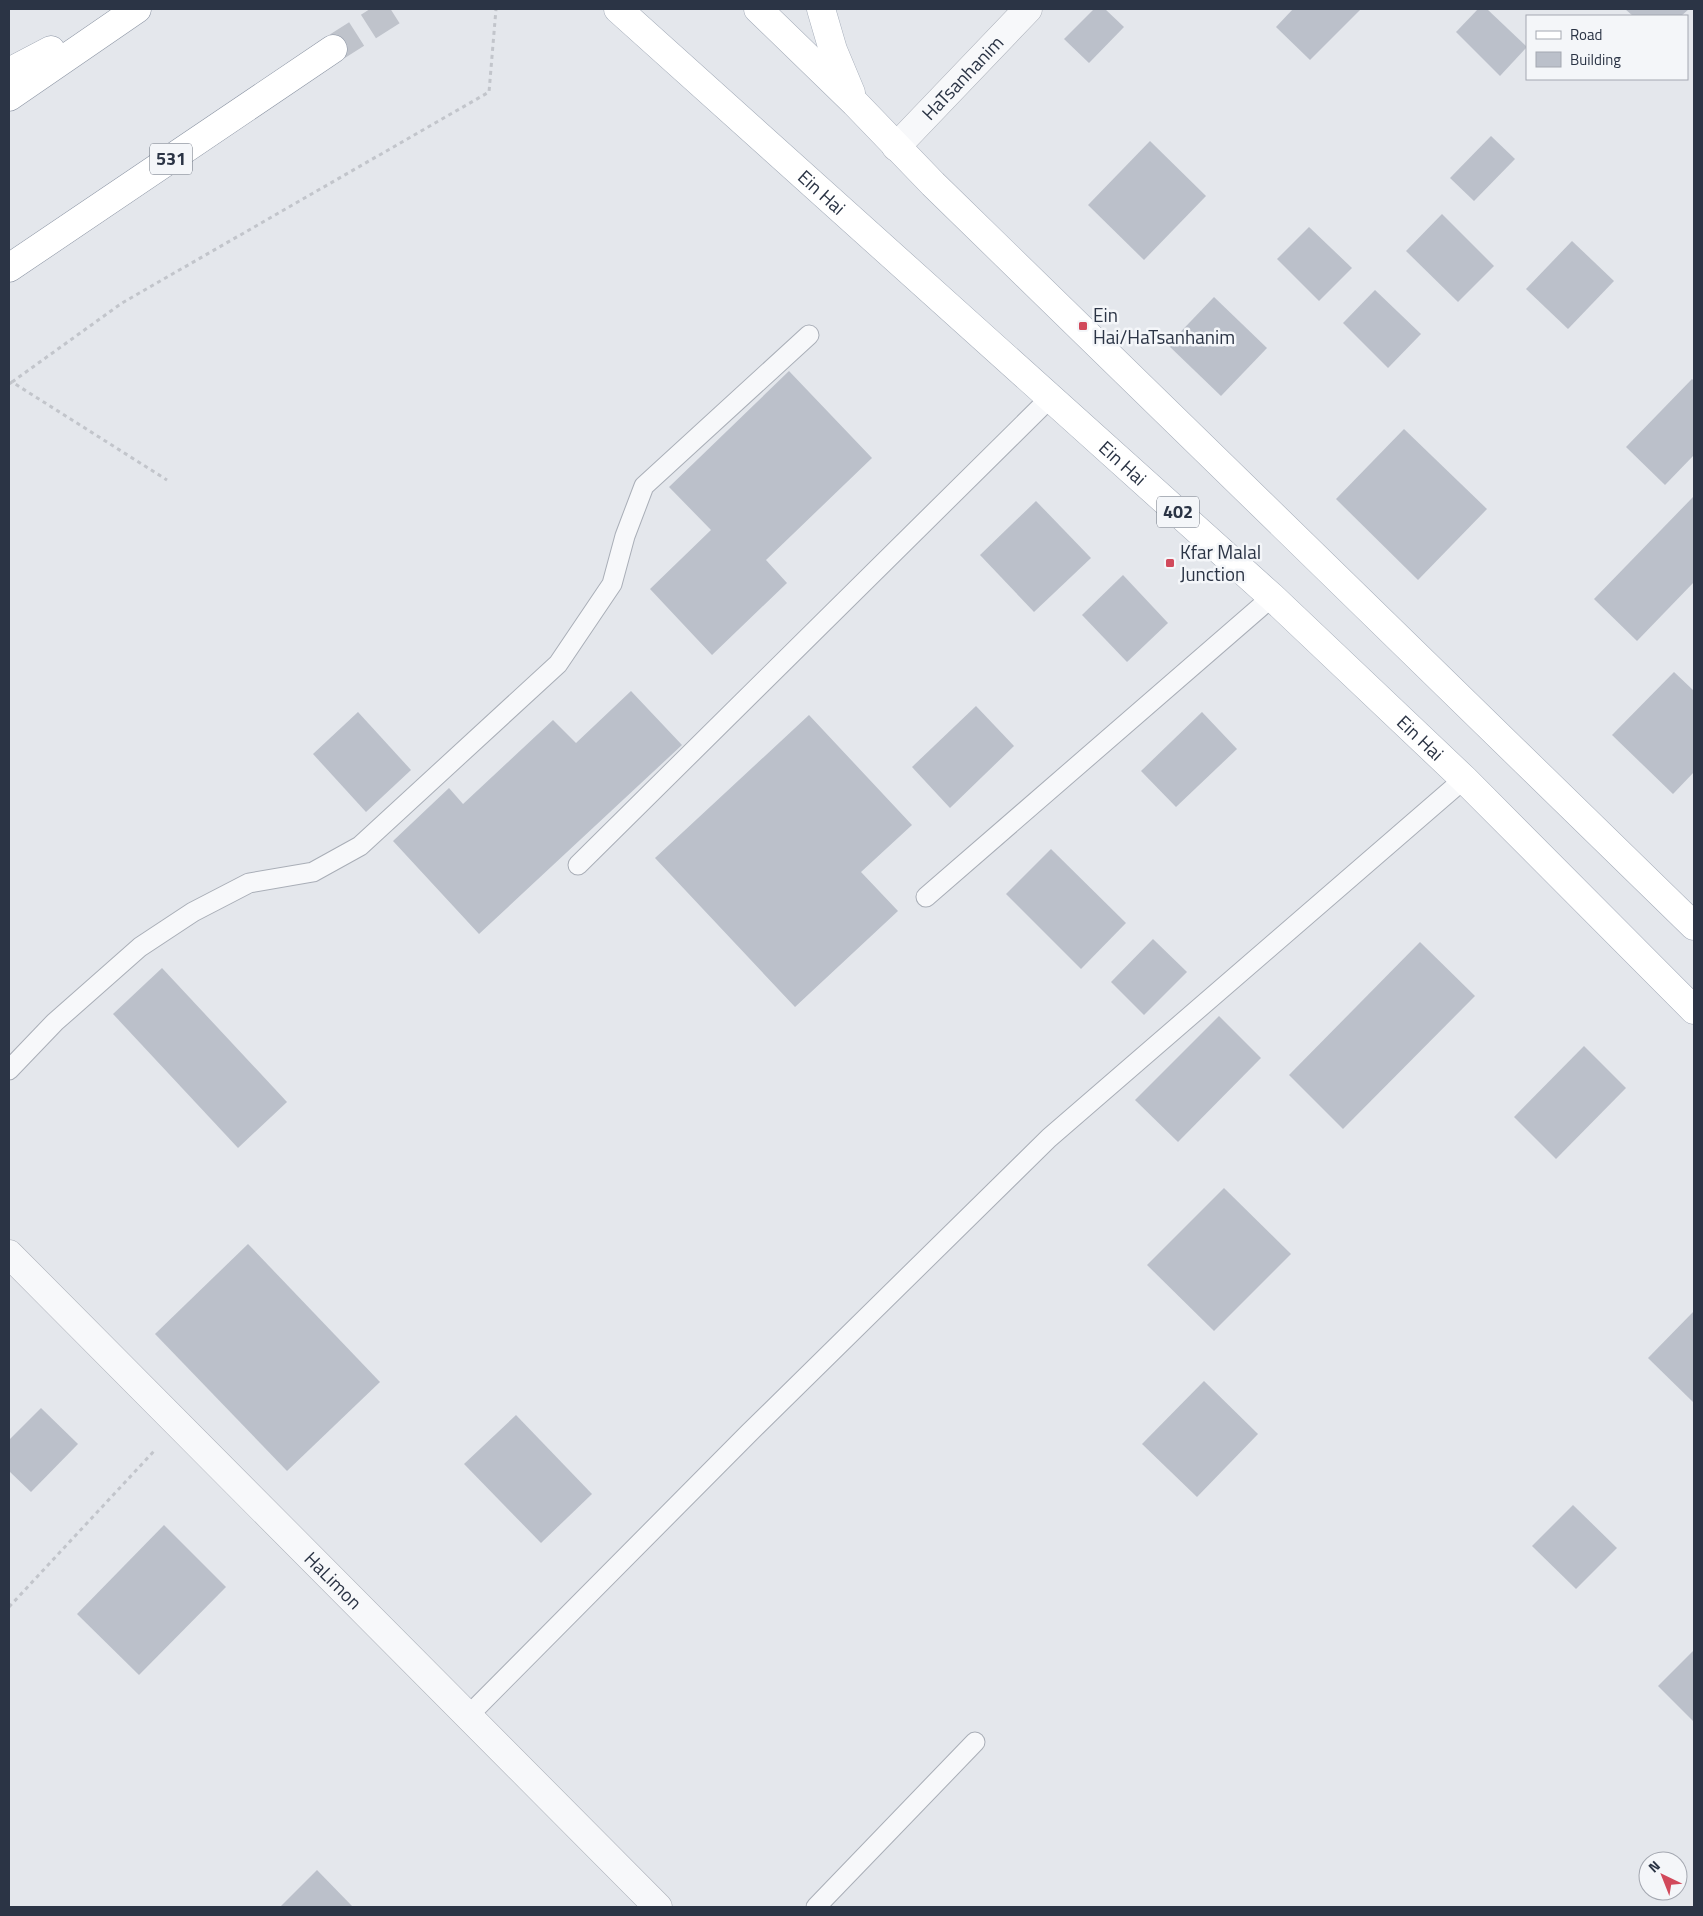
<svg xmlns="http://www.w3.org/2000/svg" width="1703" height="1916" font-family="'Titillium Web',sans-serif">
<style>
.building{fill:#bbc0ca}
.lines{fill:none;stroke-linecap:round;stroke-linejoin:round}
.highway-tunnel{stroke:#bfc3cb;stroke-width:28;stroke-dasharray:28 14;stroke-linecap:butt}
.lane-casing{stroke:#a9aeb7;stroke-width:21}
.street-casing{stroke:#a9aeb7;stroke-width:29}
.primary-casing{stroke:#a3abb8;stroke-width:29}
.highway-casing{stroke:#8b94a3;stroke-width:29}
.path{stroke:#c2c5cb;stroke-width:3;stroke-dasharray:4 4;stroke-linecap:butt}
.lane{stroke:#f7f8fa;stroke-width:19}
.street{stroke:#f7f8fa;stroke-width:28}
.primary{stroke:#fff;stroke-width:28}
.highway{stroke:#fff;stroke-width:28}
.poi-dot{fill:#d1495b;stroke:#f4f6f9;stroke-width:2}
.labels{text-anchor:middle;stroke-width:5;stroke-linejoin:round;paint-order:stroke}
.shield{fill:#f4f6f9;stroke:#676e7b;stroke-width:1}
.shield-label{font-size:18px;font-weight:bold;fill:#2b3445}
.street-label{font-size:19px;fill:#2b3445;stroke:#f4f6f9}
.poi-label{font-size:19px;fill:#2b3445;stroke:#f4f6f9;text-anchor:start}
</style>
<rect width="100%" height="100%" fill="#e4e7ec"/>
<!-- building -->
<g class="building">
<polygon points="1094,9 1105,9 1124,27 1089,63 1064,39"/>
<polygon points="1293,9 1361,9 1310,60 1276,27"/>
<polygon points="1478,9 1487,9 1527,47 1500,76 1456,32"/>
<polygon points="1625,9 1689,9 1681,16 1633,16"/>
<polygon points="1491,136 1515,159 1474,201 1450,178"/>
<polygon points="1150,141 1206,196 1144,260 1088,205"/>
<polygon points="1442,214 1494,266 1458,302 1406,251"/>
<polygon points="1309,227 1352,268 1319,301 1277,259"/>
<polygon points="1572,241 1614,281 1568,329 1526,289"/>
<polygon points="1375,290 1421,334 1388,368 1343,323"/>
<polygon points="1214,297 1267,348 1221,396 1168,345"/>
<polygon points="789,371 872,458 766,560 787,583 712,655 650,589 711,530 669,487"/>
<polygon points="1692,379 1694,381 1694,455 1665,485 1626,447"/>
<polygon points="1404,429 1487,509 1418,580 1336,499"/>
<polygon points="1694,496 1694,582 1637,641 1594,599"/>
<polygon points="1036,501 1091,558 1034,612 980,555"/>
<polygon points="1123,575 1168,623 1127,662 1082,615"/>
<polygon points="1674,672 1694,691 1694,772 1673,794 1612,735"/>
<polygon points="631,691 682,745 479,934 393,841 449,788 463,804 553,720 576,743"/>
<polygon points="976,706 1014,746 950,808 912,767"/>
<polygon points="358,712 411,770 366,812 313,754"/>
<polygon points="1202,712 1237,749 1176,807 1141,771"/>
<polygon points="809,715 912,825 861,872 898,911 795,1007 655,858"/>
<polygon points="1051,849 1126,923 1081,969 1006,894"/>
<polygon points="1153,939 1187,972 1144,1015 1111,982"/>
<polygon points="1420,942 1475,996 1343,1129 1289,1075"/>
<polygon points="162,968 287,1102 238,1148 113,1014"/>
<polygon points="1219,1016 1261,1058 1178,1142 1135,1100"/>
<polygon points="1584,1046 1626,1088 1556,1159 1514,1117"/>
<polygon points="1224,1188 1291,1254 1214,1331 1147,1265"/>
<polygon points="248,1244 380,1382 287,1471 155,1334"/>
<polygon points="1694,1311 1694,1401 1693,1402 1648,1358"/>
<polygon points="1204,1381 1258,1434 1197,1497 1142,1444"/>
<polygon points="41,1408 78,1444 31,1492 9,1471 9,1440"/>
<polygon points="516,1415 592,1494 541,1543 464,1464"/>
<polygon points="1573,1505 1617,1548 1576,1589 1532,1546"/>
<polygon points="164,1525 226,1587 139,1675 77,1614"/>
<polygon points="1694,1650 1694,1722 1658,1686"/>
<polygon points="317,1870 352,1906 351,1907 280,1907"/>
</g>
<g class="lines">
<!-- highway-tunnel -->
<polyline class="highway-tunnel" points="333,49 396,9"/>
<!-- lane casing -->
<g class="lane-casing">
<g id="lane">
<polyline points="578,865 1051,397"/>
<polyline points="926,897 1272,597"/>
<polyline points="9,1070 55,1022 140,947 193,912 249,883 313,872 360,846 558,664 612,584 625,536 644,486 809,335"/>
<polyline points="468,1716 749,1433 1049,1138 1464,779"/>
<polyline points="816,1907 975,1742"/>
</g>
</g>
<!-- street casing -->
<g class="street-casing">
<g id="street">
<path id="s1" d="M896,147L1028,9"/>
<path id="s2" d="M9,1254L658,1907"/>
</g>
</g>
<!-- primary casing -->
<g class="primary-casing">
<g id="primary">
<path id="s3" d="M618,9L1272,597L1464,779L1694,1010"/>
<polyline points="758,9 855,103 933,184 1694,926"/>
<polyline points="821,9 833,50 851,93"/>
</g>
</g>
<!-- highway casing -->
<g class="highway-casing">
<g id="highway">
<polyline points="9,72 51,50"/>
<polyline points="9,97 137,9"/>
<polyline points="9,268 333,49"/>
</g>
</g>
<!-- path -->
<g class="path">
<polyline points="12,382 122,303 489,92 496,9"/>
<polyline points="9,384 12,382 167,480"/>
<polyline points="9,1607 155,1450"/>
</g>
<!-- lane -->
<use href="#lane" class="lane"/>
<!-- street -->
<use href="#street" class="street"/>
<!-- primary -->
<use href="#primary" class="primary"/>
<!-- highway -->
<use href="#highway" class="highway"/>
</g>
<!-- markers -->
<g class="poi-dot">
<rect x="1078" y="321" width="10" height="10" rx="2.5"/>
<rect x="1165" y="558" width="10" height="10" rx="2.5"/>
</g>
<g class="labels">
<!-- shield labels -->
<g class="shield">
<rect x="150" y="143.5" width="42" height="31" rx="4"/>
<rect x="1157" y="496.5" width="42" height="31" rx="4"/>
</g>
<g class="shield-label">
<text x="171" y="165">531</text>
<text x="1178" y="518">402</text>
</g>
<!-- street labels -->
<g class="street-label">
<text dy="7" stroke="none"><textPath href="#s1" startOffset="96">HaTsanhanim</textPath></text>
<text dy="7" stroke="none"><textPath href="#s3" startOffset="274">Ein Hai</textPath></text>
<text dy="7" stroke="none"><textPath href="#s3" startOffset="679">Ein Hai</textPath></text>
<text dy="7" stroke="none"><textPath href="#s3" startOffset="1084">Ein Hai</textPath></text>
<text dy="7" stroke="none"><textPath href="#s2" startOffset="460">HaLimon</textPath></text>
</g>
<!-- poi labels -->
<g class="poi-label">
<text x="1093" y="322">Ein<tspan x="1093" dy="22">Hai/HaTsanhanim</tspan></text>
<text x="1180" y="559">Kfar Malal<tspan x="1180" dy="22">Junction</tspan></text>
</g>
</g>
<!-- border -->
<rect width="1703" height="1916" fill="none" stroke="#2b3445" stroke-width="20"/>
<!-- legend -->
<rect x="1526" y="15" width="162" height="65" fill="#f4f6f9" stroke="#a4a8b1"/>
<rect x="1536" y="31" width="25" height="8" fill="#ffffff" stroke="#a4a8b1"/>
<text x="1570" y="40" font-size="15" fill="#2b3445">Road</text>
<rect x="1536" y="52" width="25" height="15" fill="#bbc0ca" stroke="#a4a8b1"/>
<text x="1570" y="65" font-size="15" fill="#2b3445">Building</text>
<!-- north arrow -->
<g transform="translate(1663 1876) rotate(317)"><circle r="24" fill="#f4f6f9" stroke="#a4a8b1"/>
<path d="M0-4L9 19L0 12L-9 19Z" fill="#d1495b"/>
<text y="-8" font-size="14" font-weight="bold" text-anchor="middle" fill="#2b3445">N</text>
</g>
</svg>
